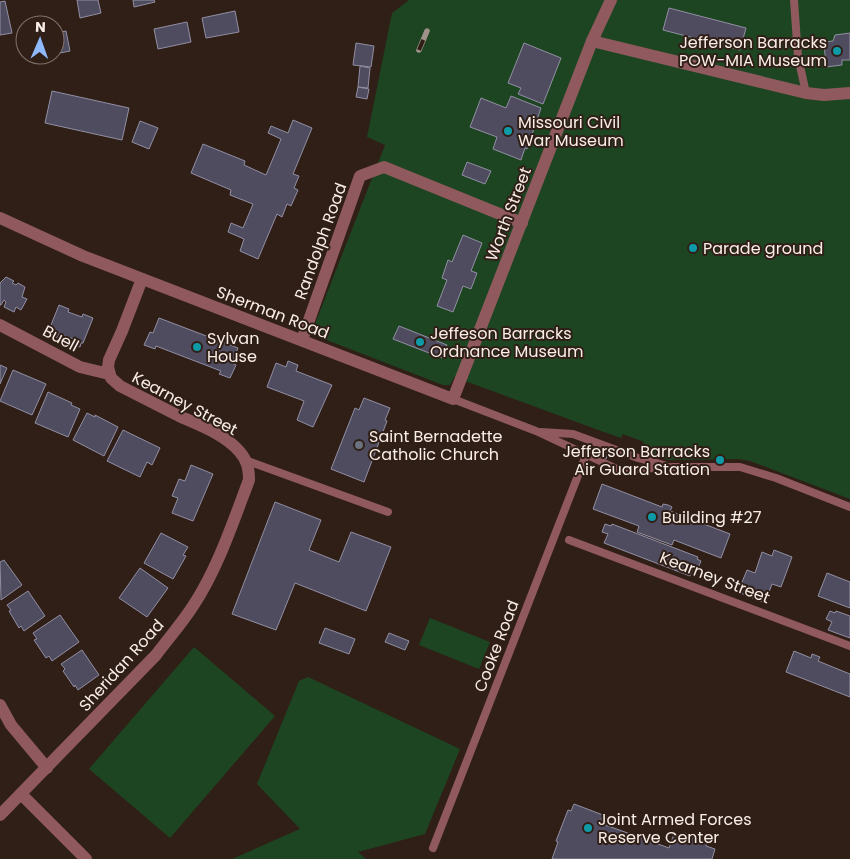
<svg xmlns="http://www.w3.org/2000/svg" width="850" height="859" font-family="Poppins,sans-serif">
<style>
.green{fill:#1d4521}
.building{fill:#4e4c5e;stroke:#928fa4}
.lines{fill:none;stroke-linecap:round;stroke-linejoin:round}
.service{stroke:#8f595d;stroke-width:8}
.minor{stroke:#8f595d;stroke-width:12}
.rail-casing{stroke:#9f928b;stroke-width:5.5}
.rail{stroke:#301f17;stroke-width:4;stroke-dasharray:11;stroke-linecap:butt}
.culture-dot{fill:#0f9aa8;stroke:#301f17;stroke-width:2}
.worship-dot{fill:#6b7280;stroke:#301f17;stroke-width:2}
.labels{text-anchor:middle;stroke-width:4;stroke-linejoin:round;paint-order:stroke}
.poi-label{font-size:16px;fill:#f9eee8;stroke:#301f17;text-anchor:start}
.street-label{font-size:16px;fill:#f9eee8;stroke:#301f17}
</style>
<rect width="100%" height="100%" fill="#301f17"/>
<!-- green -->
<g class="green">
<polygon points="409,0 850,0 850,499 750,461 738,459 669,460 640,453 644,442 623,434 621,438 601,431 454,377 450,385 443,385 311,334 385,145 367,137 392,13"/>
<polygon points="430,618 490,642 479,669 419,645"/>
<polygon points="194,647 275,716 170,838 89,769"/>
<polygon points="308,677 460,749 425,834 358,852 366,859 232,859 300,829 257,784 299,681"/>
</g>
<!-- building -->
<g class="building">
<polygon points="77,0 98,0 101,13 80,18"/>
<polygon points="133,0 154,0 155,2 134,7"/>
<polygon points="5,1 12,33 0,35 0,2"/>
<polygon points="669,8 746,28 740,50 663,30"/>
<polygon points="235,11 239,32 206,38 202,18"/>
<polygon points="187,22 191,42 158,49 154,29"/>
<polygon points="66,31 70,51 55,54 55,33"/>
<polygon points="850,33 850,60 842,60 842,65 826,67 824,42 833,41 835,35"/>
<polygon points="356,43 374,46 371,67 353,65"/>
<polygon points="524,43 561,58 543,104 518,94 521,88 508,83"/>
<polygon points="360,66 370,68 368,88 358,87"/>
<polygon points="358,87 369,89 367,99 356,97"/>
<polygon points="52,91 129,108 122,140 45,123"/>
<polygon points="511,96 541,108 527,149 525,148 521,160 493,149 497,137 470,127 481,98 506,108"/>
<polygon points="293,120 312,128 293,174 299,176 294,188 298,190 291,206 287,204 282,217 277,214 258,259 240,251 244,239 228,232 231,223 243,228 253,204 230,195 231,190 191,173 203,144 245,161 244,165 266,175 281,139 268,133 271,126 288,133"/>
<polygon points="140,121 158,128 149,149 132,142"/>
<polygon points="467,162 491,171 485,184 462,175"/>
<polygon points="463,235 482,243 471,271 477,273 471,289 463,286 453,312 437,306 447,280 442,278 448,260 452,262"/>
<polygon points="6,277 14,281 12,283 16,285 18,283 25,287 22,297 27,299 21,310 16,307 14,312 4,307 6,302 4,300 1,305 0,305 0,283"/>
<polygon points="59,305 69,309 68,312 82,317 83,314 93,318 83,343 81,343 80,347 72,344 74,339 59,334 57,338 50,335 51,331 49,330"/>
<polygon points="159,318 238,348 232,363 236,365 230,378 219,374 221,371 156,346 155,349 144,345 150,332 153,333"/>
<polygon points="399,326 447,345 442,358 393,339"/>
<polygon points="288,361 298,365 296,371 332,385 313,427 297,420 304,401 267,387 276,363 286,367"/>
<polygon points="0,365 7,368 0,384"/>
<polygon points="13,370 46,384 32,415 0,401"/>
<polygon points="48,392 72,403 71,405 80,409 68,437 35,423"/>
<polygon points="364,398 390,408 385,420 387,421 364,482 331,469 355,408 359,410"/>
<polygon points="87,413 95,417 95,415 118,427 104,456 73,440"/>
<polygon points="123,430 160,448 152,465 147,462 140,477 107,461"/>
<polygon points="598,447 609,451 606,459 595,455"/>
<polygon points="191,465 213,474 193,521 172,513 178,498 172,496 179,479 185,481"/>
<polygon points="602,484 662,507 663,504 668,505 672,507 670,511 730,534 721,558 674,540 672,545 637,532 639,526 593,509"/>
<polygon points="275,502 321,520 309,550 339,562 351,532 391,547 366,611 295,583 276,630 232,614"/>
<polygon points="605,524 611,526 612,524 698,557 697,559 701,561 697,570 693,568 690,576 604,543 608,534 602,532"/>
<polygon points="161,533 188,547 183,555 186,556 173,579 144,563"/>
<polygon points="774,550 792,557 781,587 772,584 765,603 738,592 747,570 755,573 762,552 772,556"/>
<polygon points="4,560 22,585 1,600 0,562"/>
<polygon points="140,568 168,588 147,617 119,598"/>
<polygon points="827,573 850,582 850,608 818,596"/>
<polygon points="28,591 45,616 24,631 21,626 19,628 9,611 11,610 7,605"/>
<polygon points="830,611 835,613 836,611 850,616 850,638 828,630 832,622 826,619"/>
<polygon points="60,615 79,642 52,661 49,656 46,658 34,640 37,639 33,633"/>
<polygon points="325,628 355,639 349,654 319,643"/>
<polygon points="389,633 409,641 405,650 385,642"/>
<polygon points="82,650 99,675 78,690 75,685 74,687 63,671 65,669 61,664"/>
<polygon points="794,651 811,658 812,654 820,657 818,661 850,674 850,697 786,672"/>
<polygon points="574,804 603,815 600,823 669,848 674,834 683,838 685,833 708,841 706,846 715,849 712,859 552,859 558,842 556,841 568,810 571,811"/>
</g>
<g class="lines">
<!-- service -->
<g class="service">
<polyline points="794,0 798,57 806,93"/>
<polyline points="453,399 536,431 619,470 673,467 740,467 776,478 850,507"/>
<polyline points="541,432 573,434 638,458 664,465"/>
<polyline points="245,460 388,512"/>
<polyline points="569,540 850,646"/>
<polyline points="433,848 586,455"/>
</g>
<!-- minor -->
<g class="minor">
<polyline points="592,41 806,93 824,95 850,93"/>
<polyline points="0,218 83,256 453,399 592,41 611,0"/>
<polyline points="0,325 80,367 109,374"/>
<polyline points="302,340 360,176 384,167 522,223"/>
<polyline points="0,705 11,725 47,768"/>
<polyline points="21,794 86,859"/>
<path d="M0,815L156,655C168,639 182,623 193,606C218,568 233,522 249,480C249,468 247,460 239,451C224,434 199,425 179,416C159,406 140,396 120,386L111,378L108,367L109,360L122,331L142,279"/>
</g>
<!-- rail casing -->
<g class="rail-casing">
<polyline id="rail" points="419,50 427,31"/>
</g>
<!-- rail -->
<use href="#rail" class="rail"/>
</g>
<!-- markers -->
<g class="culture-dot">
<circle cx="837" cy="51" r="5"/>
<circle cx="508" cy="131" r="5"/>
<circle cx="693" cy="248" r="5"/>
<circle cx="420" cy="342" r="5"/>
<circle cx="197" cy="347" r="5"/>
<circle cx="720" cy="460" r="5"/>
<circle cx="652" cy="517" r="5"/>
<circle cx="588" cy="828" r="5"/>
</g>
<circle class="worship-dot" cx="359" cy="445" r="5"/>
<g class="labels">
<!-- poi labels -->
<g class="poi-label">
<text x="827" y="48" text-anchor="end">Jefferson Barracks<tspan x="827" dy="18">POW-MIA Museum</tspan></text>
<text x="518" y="128">Missouri Civil<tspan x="518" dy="18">War Museum</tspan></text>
<text x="703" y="254">Parade ground</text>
<text x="430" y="339">Jeffeson Barracks<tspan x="430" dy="18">Ordnance Museum</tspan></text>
<text x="207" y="344">Sylvan<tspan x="207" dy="18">House</tspan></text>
<text x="369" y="442">Saint Bernadette<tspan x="369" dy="18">Catholic Church</tspan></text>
<text x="710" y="457" text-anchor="end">Jefferson Barracks<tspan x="710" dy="18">Air Guard Station</tspan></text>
<text x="662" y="523">Building #27</text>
<text x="598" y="825">Joint Armed Forces<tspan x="598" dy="18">Reserve Center</tspan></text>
</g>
<!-- street labels -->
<g class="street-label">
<text transform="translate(508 214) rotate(-69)" y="6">Worth Street</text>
<text transform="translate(320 241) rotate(-70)" y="6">Randolph Road</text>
<text transform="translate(273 312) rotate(21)" y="6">Sherman Road</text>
<text transform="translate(61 338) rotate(28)" y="6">Buell</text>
<text transform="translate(185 403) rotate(28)" y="6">Kearney Street</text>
<text transform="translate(715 577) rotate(21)" y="6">Kearney Street</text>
<text transform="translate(496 646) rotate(-69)" y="6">Cooke Road</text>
<text transform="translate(121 665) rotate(-48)" y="6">Sheridan Road</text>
</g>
</g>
<!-- north arrow -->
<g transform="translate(40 40) rotate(2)"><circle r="24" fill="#301f17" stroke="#80726b"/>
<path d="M0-4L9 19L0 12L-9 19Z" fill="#8eb9fd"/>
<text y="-8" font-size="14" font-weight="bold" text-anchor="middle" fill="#f9eee8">N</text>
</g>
</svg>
